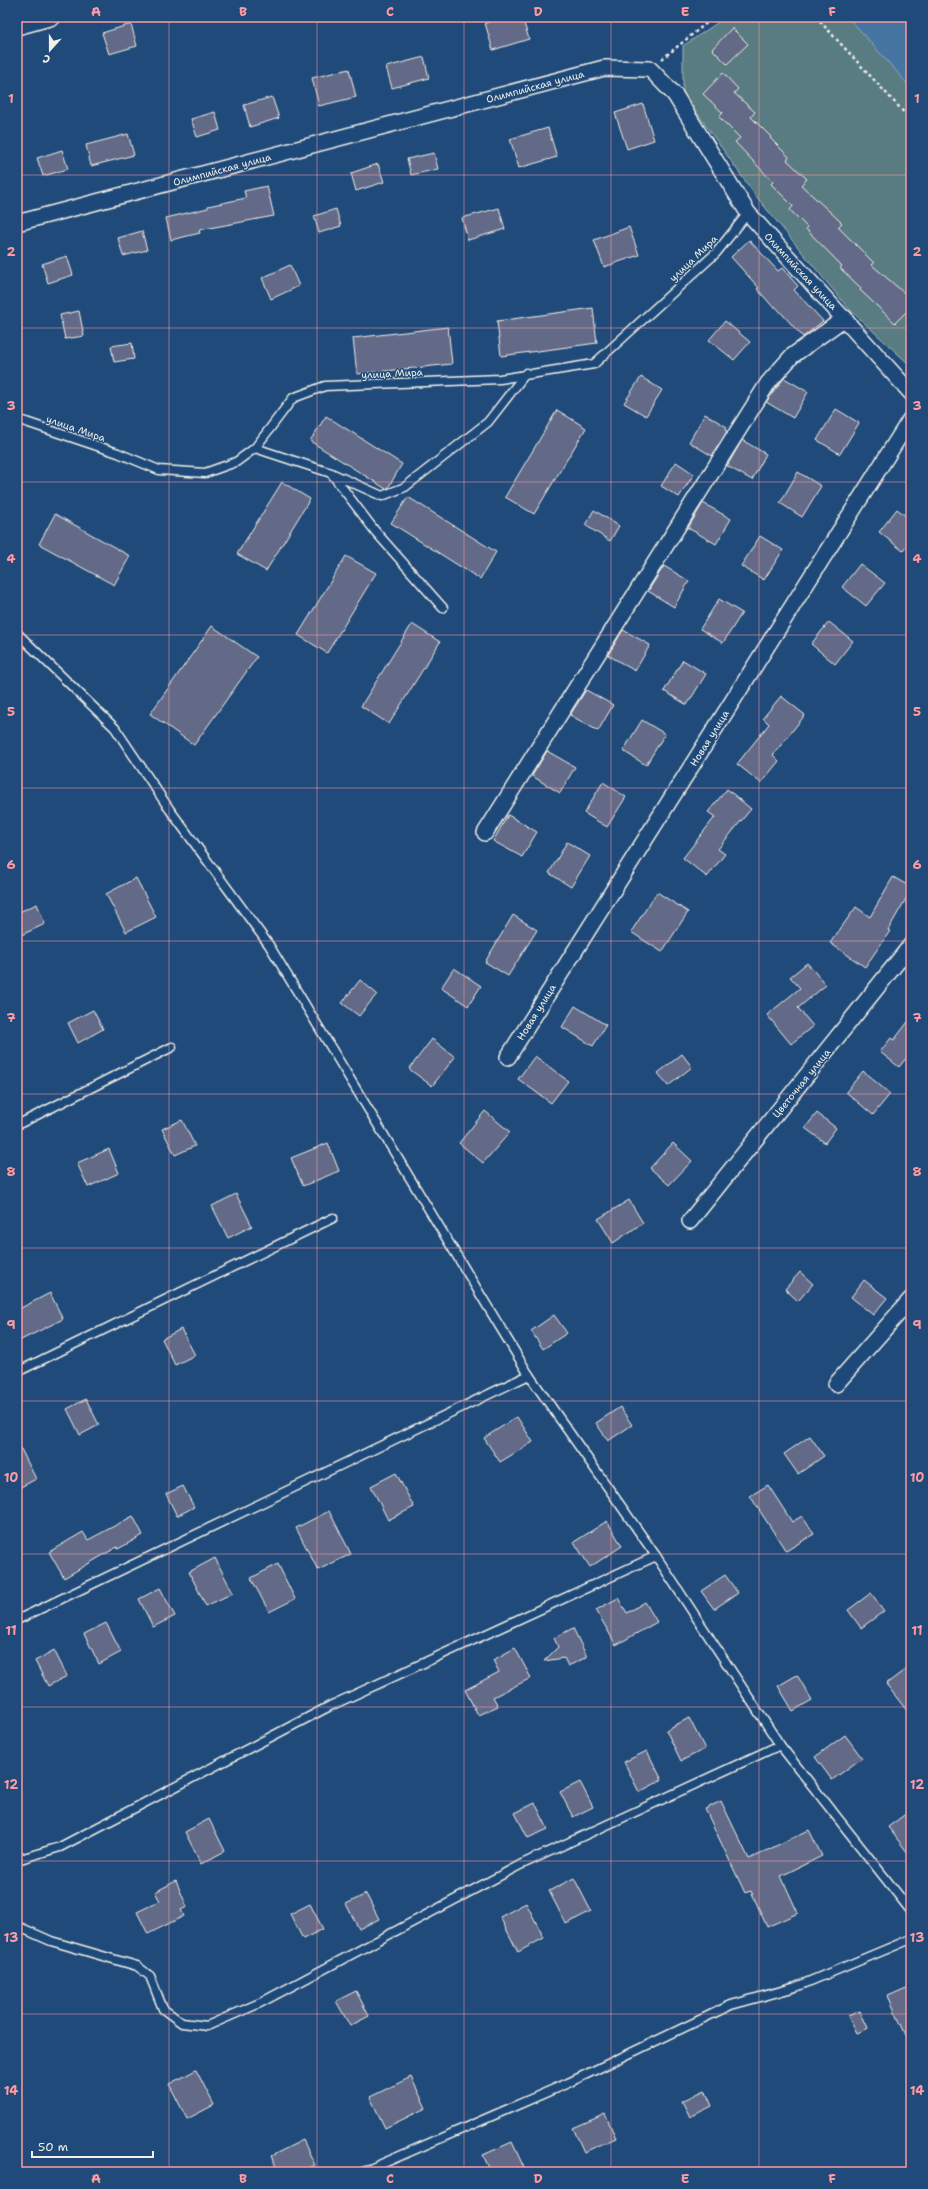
<svg xmlns="http://www.w3.org/2000/svg" width="928" height="2189" font-family="'Shantell Sans',sans-serif">
<style>
.green{fill:#587c81;stroke:#a6b6b4}
.water{fill:#4774a2;stroke:#8ca6be}
.building{fill:#646b88;stroke:#f4f1e8}
.lines{fill:none;stroke-linecap:round;stroke-linejoin:round}
.lane-casing{stroke:#f4f1e8;stroke-width:11}
.street-casing{stroke:#f4f1e8;stroke-width:18}
.path{stroke:#f4f1e8;stroke-width:2.5;stroke-dasharray:3 3;stroke-linecap:butt}
.lane{stroke:#1f4a7a;stroke-width:8}
.street{stroke:#1f4a7a;stroke-width:15}
.grid{fill:none;stroke:#ff9aa2;stroke-width:1;stroke-opacity:0.55}
.labels{text-anchor:middle;stroke-width:3;stroke-linejoin:round;paint-order:stroke}
.street-label{font-size:10px;fill:#f4f1e8;stroke:#1f4a7a}
.neatline{fill:none;stroke:#ff9aa2;stroke-width:1.5}
.grid-label{font-size:13px;text-anchor:middle;font-weight:bold;fill:#ff9aa2}
</style>
<rect width="100%" height="100%" fill="#1f4a7a"/>
<filter id="ink" filterUnits="userSpaceOnUse"><feTurbulence type="fractalNoise" baseFrequency=".025" numOctaves="2"/><feDisplacementMap in="SourceGraphic" scale="8" xChannelSelector="R" yChannelSelector="G"/><feConvolveMatrix kernelMatrix="1 2 1 2 8 2 1 2 1" color-interpolation-filters="sRGB"/></filter>
<g filter="url(#ink)">
<!-- green -->
<polygon class="green" points="726,17 848,17 911,87 911,366 848,308 755,195 683,93 683,46"/>
<!-- water -->
<polygon class="water" points="848,17 911,17 911,88"/>
<!-- building -->
<g class="building">
<polygon points="504,17 522,17 529,39 493,50 485,23"/>
<polygon points="131,24 137,46 109,54 102,33"/>
<polygon points="732,28 748,44 727,64 712,49"/>
<polygon points="424,57 429,78 392,88 386,67"/>
<polygon points="349,69 356,97 319,106 312,78"/>
<polygon points="723,73 738,89 734,93 755,112 751,117 771,137 770,138 789,157 787,160 807,179 801,185 842,223 838,227 874,263 872,265 911,299 911,307 895,323 860,290 861,288 840,268 842,266 806,229 807,227 790,210 793,206 771,184 773,182 735,142 740,138 719,117 723,113 703,94"/>
<polygon points="272,97 279,118 250,127 244,105"/>
<polygon points="643,104 654,140 627,149 615,113"/>
<polygon points="215,112 220,130 197,137 191,119"/>
<polygon points="548,128 557,157 519,168 510,139"/>
<polygon points="128,134 134,155 91,166 86,145"/>
<polygon points="62,150 68,169 43,176 37,158"/>
<polygon points="434,153 438,169 411,175 407,159"/>
<polygon points="378,164 384,182 356,191 351,173"/>
<polygon points="267,186 274,216 199,230 200,233 171,240 166,218 208,208 208,206 246,198 244,191"/>
<polygon points="499,208 505,229 468,240 462,218"/>
<polygon points="336,209 341,226 319,233 314,216"/>
<polygon points="629,227 639,255 604,267 594,240"/>
<polygon points="142,231 147,250 123,256 118,238"/>
<polygon points="749,240 778,271 782,268 798,286 794,290 823,321 803,337 775,306 774,308 757,289 759,288 731,257"/>
<polygon points="67,256 73,275 48,283 42,264"/>
<polygon points="290,265 299,286 271,299 262,278"/>
<polygon points="593,308 597,343 501,356 497,321"/>
<polygon points="79,311 84,336 65,339 60,315"/>
<polygon points="725,321 750,342 734,360 709,340"/>
<polygon points="448,327 452,364 357,374 353,338"/>
<polygon points="132,343 134,359 114,362 111,346"/>
<polygon points="641,377 662,390 646,416 624,403"/>
<polygon points="784,378 808,392 793,418 766,402"/>
<polygon points="836,409 859,423 840,454 817,440"/>
<polygon points="557,410 586,428 534,514 505,497"/>
<polygon points="705,414 727,427 725,430 727,431 712,456 689,442"/>
<polygon points="326,416 402,464 388,488 386,489 310,441"/>
<polygon points="742,440 766,454 752,480 727,466"/>
<polygon points="676,462 694,474 679,497 661,486"/>
<polygon points="798,472 821,486 802,517 780,503"/>
<polygon points="282,482 310,499 266,571 237,554"/>
<polygon points="408,497 496,552 480,579 391,523"/>
<polygon points="703,503 731,519 716,544 688,528"/>
<polygon points="897,509 911,520 911,541 903,551 879,532"/>
<polygon points="594,510 619,526 610,541 585,525"/>
<polygon points="55,514 130,556 114,585 39,544"/>
<polygon points="760,536 783,550 764,580 741,566"/>
<polygon points="346,556 376,573 327,653 298,635"/>
<polygon points="860,564 885,583 866,606 842,587"/>
<polygon points="664,566 689,581 674,607 648,591"/>
<polygon points="719,599 742,613 723,643 700,629"/>
<polygon points="829,622 853,641 835,664 811,644"/>
<polygon points="412,624 440,642 389,724 361,706"/>
<polygon points="212,626 257,657 194,745 150,714"/>
<polygon points="623,630 650,645 635,671 608,655"/>
<polygon points="683,660 706,674 687,705 664,691"/>
<polygon points="586,690 613,705 598,731 570,715"/>
<polygon points="781,696 805,715 773,755 779,761 761,783 737,764 769,724 763,718"/>
<polygon points="642,720 665,734 646,765 623,751"/>
<polygon points="547,751 575,767 560,793 532,776"/>
<polygon points="603,782 626,797 607,827 584,813"/>
<polygon points="727,789 751,809 718,849 725,854 707,877 683,858 715,817 708,812"/>
<polygon points="508,815 537,832 522,857 493,841"/>
<polygon points="567,842 590,856 571,887 549,873"/>
<polygon points="893,877 911,887 911,890 888,930 890,931 865,967 830,943 856,907 870,917"/>
<polygon points="136,878 156,917 126,932 106,894"/>
<polygon points="657,892 688,912 662,952 631,932"/>
<polygon points="37,904 45,924 17,937 17,913"/>
<polygon points="513,915 537,930 508,976 485,962"/>
<polygon points="807,963 826,985 798,1008 813,1026 791,1044 767,1015 800,988 790,977"/>
<polygon points="454,968 481,986 468,1006 441,988"/>
<polygon points="360,980 377,994 359,1016 342,1003"/>
<polygon points="575,1006 606,1025 593,1046 562,1027"/>
<polygon points="93,1010 103,1029 78,1043 68,1023"/>
<polygon points="911,1018 911,1052 899,1067 880,1052 891,1038 894,1040"/>
<polygon points="432,1039 455,1057 432,1086 409,1069"/>
<polygon points="682,1054 692,1067 668,1086 658,1073"/>
<polygon points="535,1056 568,1081 551,1103 518,1079"/>
<polygon points="863,1071 890,1094 873,1115 846,1092"/>
<polygon points="485,1111 510,1132 483,1163 459,1143"/>
<polygon points="817,1113 836,1128 825,1143 805,1128"/>
<polygon points="182,1120 195,1146 175,1155 162,1129"/>
<polygon points="328,1143 339,1171 303,1186 291,1158"/>
<polygon points="673,1143 692,1161 669,1185 650,1168"/>
<polygon points="109,1149 119,1173 88,1187 77,1163"/>
<polygon points="236,1194 252,1226 228,1238 212,1206"/>
<polygon points="629,1200 643,1223 613,1243 598,1219"/>
<polygon points="800,1272 813,1284 798,1301 785,1289"/>
<polygon points="864,1280 887,1298 873,1315 851,1297"/>
<polygon points="50,1293 63,1319 17,1342 17,1310"/>
<polygon points="554,1315 567,1333 543,1349 531,1331"/>
<polygon points="181,1329 195,1355 175,1365 162,1339"/>
<polygon points="86,1399 99,1425 80,1435 67,1409"/>
<polygon points="620,1407 632,1425 608,1441 596,1423"/>
<polygon points="517,1417 533,1442 500,1462 484,1438"/>
<polygon points="810,1436 824,1456 798,1474 784,1454"/>
<polygon points="17,1441 36,1479 17,1489"/>
<polygon points="396,1473 414,1507 388,1520 371,1486"/>
<polygon points="768,1485 792,1522 802,1516 814,1534 786,1551 750,1496"/>
<polygon points="183,1486 194,1507 177,1516 166,1494"/>
<polygon points="329,1511 351,1554 318,1570 296,1528"/>
<polygon points="133,1516 143,1535 118,1549 117,1547 64,1578 49,1552 83,1532 88,1540"/>
<polygon points="607,1521 622,1546 590,1567 574,1542"/>
<polygon points="215,1558 233,1593 206,1606 189,1572"/>
<polygon points="278,1564 295,1599 269,1612 251,1578"/>
<polygon points="725,1575 738,1593 714,1609 701,1591"/>
<polygon points="160,1588 175,1616 153,1627 139,1599"/>
<polygon points="871,1593 884,1611 861,1628 848,1610"/>
<polygon points="618,1598 627,1613 645,1602 657,1622 616,1645 596,1610"/>
<polygon points="106,1623 121,1652 99,1664 84,1634"/>
<polygon points="573,1628 587,1657 568,1666 564,1658 544,1661 558,1647 554,1638"/>
<polygon points="515,1648 531,1678 493,1697 498,1706 478,1715 465,1690 499,1672 493,1660"/>
<polygon points="54,1650 67,1676 48,1686 35,1661"/>
<polygon points="911,1665 911,1716 886,1684"/>
<polygon points="797,1675 812,1700 793,1711 778,1686"/>
<polygon points="689,1718 705,1749 681,1761 666,1730"/>
<polygon points="845,1735 862,1758 832,1780 815,1757"/>
<polygon points="647,1751 662,1780 639,1792 624,1762"/>
<polygon points="580,1782 593,1807 573,1817 560,1792"/>
<polygon points="721,1801 749,1859 809,1830 822,1856 781,1876 798,1913 767,1927 751,1891 745,1893 705,1809"/>
<polygon points="535,1803 548,1829 528,1838 515,1813"/>
<polygon points="911,1810 911,1857 888,1827"/>
<polygon points="209,1819 225,1851 201,1864 185,1832"/>
<polygon points="574,1878 591,1911 566,1924 549,1891"/>
<polygon points="176,1881 187,1907 181,1910 184,1916 148,1934 137,1912 160,1901 155,1892"/>
<polygon points="366,1894 379,1919 359,1929 346,1904"/>
<polygon points="526,1903 544,1938 518,1952 500,1917"/>
<polygon points="310,1904 323,1929 303,1939 290,1914"/>
<polygon points="911,1986 911,2046 888,1996"/>
<polygon points="356,1991 369,2016 350,2026 336,2001"/>
<polygon points="860,2011 868,2028 856,2033 848,2016"/>
<polygon points="196,2070 214,2105 187,2119 169,2084"/>
<polygon points="411,2077 426,2108 385,2128 370,2097"/>
<polygon points="705,2090 712,2106 690,2117 682,2101"/>
<polygon points="605,2114 616,2138 584,2152 573,2128"/>
<polygon points="303,2140 315,2165 301,2172 279,2172 271,2156"/>
<polygon points="512,2142 526,2172 491,2172 483,2155"/>
</g>
<g class="lines">
<!-- lane casing -->
<g class="lane-casing">
<g id="lane">
<polyline points="17,419 118,453 159,470 205,473 236,462 255,448 293,398 325,386 500,379 594,364 716,253 748,213"/>
<polyline points="255,448 331,473 382,496 405,487 488,422 526,373"/>
<polyline points="331,473 375,531 443,608"/>
<polyline points="17,633 115,728 170,810 269,945 529,1375 656,1556 780,1745 911,1911"/>
<polyline points="17,1125 172,1047"/>
<polyline points="17,1372 333,1218"/>
<polyline points="17,1620 529,1375"/>
<polyline points="17,1860 60,1847 330,1706 656,1556"/>
<polyline points="17,1926 51,1941 137,1966 150,1976 163,2009 182,2023 207,2026 260,2003 520,1865 780,1745"/>
<polyline points="363,2172 568,2083 731,2005 796,1987 911,1939"/>
</g>
</g>
<!-- street casing -->
<g class="street-casing">
<g id="street">
<polyline points="17,27 53,17"/>
<polyline points="17,223 604,68 650,69 675,95 748,213 911,393"/>
<polyline points="485,833 768,383 792,356 845,318"/>
<polyline points="508,1057 911,418"/>
<polyline points="690,1221 911,945"/>
<polyline points="836,1384 911,1299"/>
</g>
</g>
<!-- path -->
<g class="path">
<polyline points="816,17 911,120"/>
<polyline points="662,59 714,17"/>
</g>
<!-- lane -->
<use href="#lane" class="lane"/>
<!-- street -->
<use href="#street" class="street"/>
</g>
</g>
<!-- grid -->
<path class="grid" d="M169,17V2172M317,17V2172M464,17V2172M611,17V2172M759,17V2172M17,175H911M17,328H911M17,482H911M17,635H911M17,788H911M17,941H911M17,1094H911M17,1248H911M17,1401H911M17,1554H911M17,1707H911M17,1861H911M17,2014H911"/>
<g class="labels">
<!-- street labels -->
<g class="street-label">
<text transform="translate(535 86) rotate(-15)" y="4">Олимпийская улица</text>
<text transform="translate(222 169) rotate(-15)" y="4">Олимпийская улица</text>
<text transform="translate(693 258) rotate(-44)" y="4">улица Мира</text>
<text transform="translate(801 271) rotate(47)" y="4">Олимпийская улица</text>
<text transform="translate(392 373) rotate(-3)" y="4">улица Мира</text>
<text transform="translate(76 428) rotate(19)" y="4">улица Мира</text>
<text transform="translate(709 738) rotate(-58)" y="4">Новая улица</text>
<text transform="translate(536 1012) rotate(-58)" y="4">Новая улица</text>
<text transform="translate(801 1083) rotate(-51)" y="4">Цветочная улица</text>
</g>
</g>
<!-- margin -->
<rect width="928" height="2189" fill="none" stroke="#1f4a7a" stroke-width="44"/>
<!-- north arrow -->
<g transform="translate(50 50) rotate(201)" stroke="#1f4a7a" stroke-width="3" paint-order="stroke">
<path d="M0-3L7 15L0 10L-7 15Z" fill="#f4f1e8"/>
<text y="-6" font-size="11" font-weight="bold" text-anchor="middle" fill="#f4f1e8">С</text>
</g>
<!-- scale -->
<path d="M32 2151v6h121v-6" fill="none" stroke="#f4f1e8" stroke-width="2"/>
<text x="38" y="2151" font-size="12" fill="#f4f1e8" stroke="#1f4a7a" stroke-width="3" paint-order="stroke">50 m</text>
<rect x="22" y="22" width="884" height="2145" class="neatline"/>
<g class="grid-label">
<text x="96" y="16">A</text>
<text x="243" y="16">B</text>
<text x="390" y="16">C</text>
<text x="538" y="16">D</text>
<text x="685" y="16">E</text>
<text x="832" y="16">F</text>
<text x="11" y="103">1</text>
<text x="917" y="103">1</text>
<text x="11" y="256">2</text>
<text x="917" y="256">2</text>
<text x="11" y="410">3</text>
<text x="917" y="410">3</text>
<text x="11" y="563">4</text>
<text x="917" y="563">4</text>
<text x="11" y="716">5</text>
<text x="917" y="716">5</text>
<text x="11" y="869">6</text>
<text x="917" y="869">6</text>
<text x="11" y="1022">7</text>
<text x="917" y="1022">7</text>
<text x="11" y="1176">8</text>
<text x="917" y="1176">8</text>
<text x="11" y="1329">9</text>
<text x="917" y="1329">9</text>
<text x="11" y="1482">10</text>
<text x="917" y="1482">10</text>
<text x="11" y="1635">11</text>
<text x="917" y="1635">11</text>
<text x="11" y="1789">12</text>
<text x="917" y="1789">12</text>
<text x="11" y="1942">13</text>
<text x="917" y="1942">13</text>
<text x="11" y="2095">14</text>
<text x="917" y="2095">14</text>
<text x="96" y="2183">A</text>
<text x="243" y="2183">B</text>
<text x="390" y="2183">C</text>
<text x="538" y="2183">D</text>
<text x="685" y="2183">E</text>
<text x="832" y="2183">F</text>
</g>
</svg>
